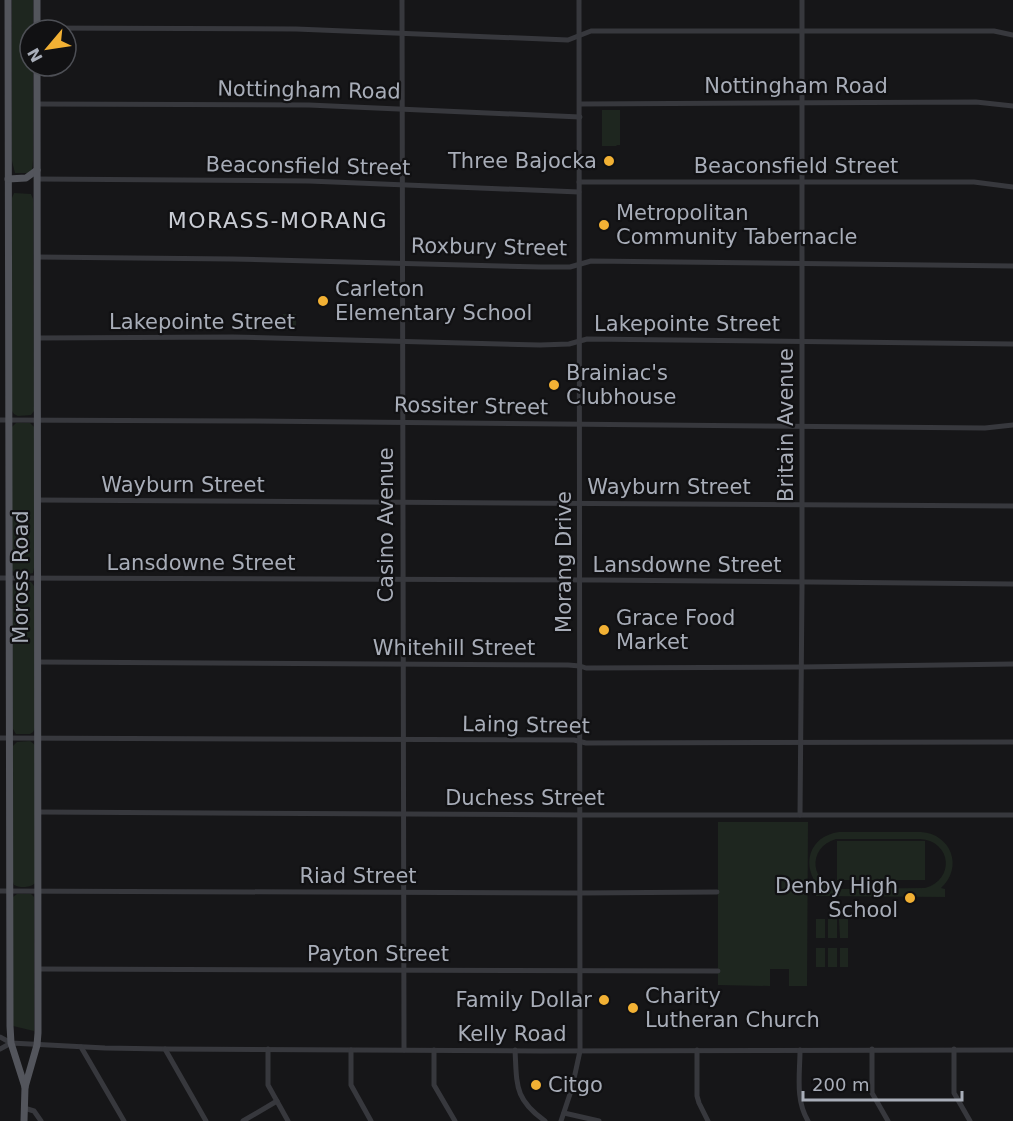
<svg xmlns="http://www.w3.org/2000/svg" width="1013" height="1121" font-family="'DejaVu Sans',sans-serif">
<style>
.green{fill:#1e261f;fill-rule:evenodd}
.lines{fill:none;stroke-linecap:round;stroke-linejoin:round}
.minor{stroke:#37383d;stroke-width:5}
.major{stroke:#53555c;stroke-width:7}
.poi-dot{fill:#f2b134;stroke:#111113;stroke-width:2}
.labels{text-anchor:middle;stroke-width:4.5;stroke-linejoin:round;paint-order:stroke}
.street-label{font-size:21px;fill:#a8adb8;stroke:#111113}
.poi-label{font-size:21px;fill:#a8adb8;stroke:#111113;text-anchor:start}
.neighbourhood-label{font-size:22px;letter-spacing:1.5px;fill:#c9ccd4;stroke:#111113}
</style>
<rect width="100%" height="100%" fill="#161618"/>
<!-- green -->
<g class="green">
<polygon points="12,0 33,0 33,30 30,30 30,66 33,66 33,160 32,171 28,173 15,173 12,161"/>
<polygon points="602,110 620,110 620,145 617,145 616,146 602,146"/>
<polygon points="14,193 31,194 33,199 34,411 31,415 18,416 14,414 12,411 12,198"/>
<rect x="283" y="314" width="13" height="16"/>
<polygon points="16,423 30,423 34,427 34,568 33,573 29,574 16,574 12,570 12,427"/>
<polygon points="16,582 31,582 34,586 35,728 33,732 30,734 16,734 13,729 12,586"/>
<path d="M30,741L35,745V883C31,888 19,888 14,885L13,882V746L17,742Z"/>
<polygon points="718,822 808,822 807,986 789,986 789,969 770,969 770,986 718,985"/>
<path d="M839,832H921C951,834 964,867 941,888L945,889V897L816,896V889L820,888C800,866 809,836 839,832ZM836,839H920C952,841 955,880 925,888L841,889C810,885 806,848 836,839Z"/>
<rect x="837" y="841" width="88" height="39"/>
<polygon points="17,894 31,894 34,897 34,1031 13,1026 13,897"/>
<rect x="816" y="919" width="9" height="19"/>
<rect x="828" y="919" width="9" height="19"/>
<polygon points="839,919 848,919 848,938 840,938"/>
<rect x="816" y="948" width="9" height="19"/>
<rect x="828" y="948" width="9" height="19"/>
<rect x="840" y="948" width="8" height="19"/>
</g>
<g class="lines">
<!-- minor -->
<g class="minor">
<polyline points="402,0 404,1050"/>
<polyline points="37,28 296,29 568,40 591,31 994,31 1013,35"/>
<polyline points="37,104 309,105 580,117"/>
<polyline points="580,104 976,102 1013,106"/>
<polyline points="37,179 309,181 579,192"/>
<polyline points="579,182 974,182 1013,187"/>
<polyline points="37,257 232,259 541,267 570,267 591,261 1013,266"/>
<polyline points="37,338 233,337 540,345 569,344 587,339 1013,344"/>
<polyline points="0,420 245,421 985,428 1013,425"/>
<polyline points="37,500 1013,506"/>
<polyline points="0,578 599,580 1013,584"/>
<polyline points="38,662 568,665 580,666 586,668 802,667 1013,664"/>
<polyline points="0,738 574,740 586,743 1013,742"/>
<polyline points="38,812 581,815 1013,815"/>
<polyline points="800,815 802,588 802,0"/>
<polyline points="0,891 581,893 717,892"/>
<polyline points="38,969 718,971"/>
<polyline points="0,1037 11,1043 105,1048 165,1049 541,1051 1013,1050"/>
<polyline points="81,1047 124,1121"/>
<polyline points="0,1049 11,1043"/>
<polyline points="165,1049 206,1121"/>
<polyline points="268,1049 268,1085 288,1121"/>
<polyline points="872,1049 872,1093 888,1121"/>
<polyline points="954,1049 954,1093 970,1121"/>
<polyline points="351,1050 351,1085 371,1121"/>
<polyline points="434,1050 434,1085 455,1121"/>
<path d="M515,1050C517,1085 514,1099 545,1121"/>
<polyline points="697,1050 697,1096 699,1103 708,1121"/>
<path d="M800,1050C800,1074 795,1099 808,1121"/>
<polyline points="24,1108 34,1111 41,1121"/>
<polyline points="564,1113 599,1121"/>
<polyline points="243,1121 277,1101"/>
<polyline points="561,1121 572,1088 580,1051 579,0"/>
</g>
<!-- major -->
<g class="major">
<polyline points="8,0 10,1026 11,1043 25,1087"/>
<polyline points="37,30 37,0"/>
<polyline points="8,179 26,178 37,170"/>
<polyline points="24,1121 25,1087 37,1045 38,1033 37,66"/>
</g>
</g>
<!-- markers -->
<g class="poi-dot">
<circle cx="609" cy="161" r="6"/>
<circle cx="604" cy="225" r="6"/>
<circle cx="323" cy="301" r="6"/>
<circle cx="554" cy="385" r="6"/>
<circle cx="604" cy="630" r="6"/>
<circle cx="910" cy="898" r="6"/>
<circle cx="604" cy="1000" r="6"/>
<circle cx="633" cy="1008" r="6"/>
<circle cx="536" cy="1085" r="6"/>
</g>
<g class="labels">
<!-- street labels -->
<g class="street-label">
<text x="796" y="93">Nottingham Road</text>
<text transform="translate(309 90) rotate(1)" y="7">Nottingham Road</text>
<text transform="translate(308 166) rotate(1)" y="7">Beaconsfield Street</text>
<text x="796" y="173">Beaconsfield Street</text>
<text transform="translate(489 247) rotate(1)" y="7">Roxbury Street</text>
<text x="202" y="329">Lakepointe Street</text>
<text x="687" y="331">Lakepointe Street</text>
<text transform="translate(471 406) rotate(1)" y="7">Rossiter Street</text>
<text transform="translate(786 425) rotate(-90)" y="7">Britain Avenue</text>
<text x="183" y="492">Wayburn Street</text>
<text x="669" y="494">Wayburn Street</text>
<text transform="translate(386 525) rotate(-90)" y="7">Casino Avenue</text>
<text transform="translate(564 562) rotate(-90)" y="7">Morang Drive</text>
<text x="201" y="570">Lansdowne Street</text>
<text x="687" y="572">Lansdowne Street</text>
<text transform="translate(21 577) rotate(-90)" y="7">Moross Road</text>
<text x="454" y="655">Whitehill Street</text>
<text transform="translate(526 725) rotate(1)" y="7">Laing Street</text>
<text x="525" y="805">Duchess Street</text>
<text x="358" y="883">Riad Street</text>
<text x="378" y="961">Payton Street</text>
<text x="512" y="1041">Kelly Road</text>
</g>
<!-- poi labels -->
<g class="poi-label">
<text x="597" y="168" text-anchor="end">Three Bajocka</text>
<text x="616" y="220">Metropolitan<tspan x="616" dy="24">Community Tabernacle</tspan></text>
<text x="335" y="296">Carleton<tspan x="335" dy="24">Elementary School</tspan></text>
<text x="566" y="380">Brainiac's<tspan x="566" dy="24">Clubhouse</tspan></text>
<text x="616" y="625">Grace Food<tspan x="616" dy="24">Market</tspan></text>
<text x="898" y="893" text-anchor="end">Denby High<tspan x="898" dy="24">School</tspan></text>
<text x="645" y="1003">Charity<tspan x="645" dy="24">Lutheran Church</tspan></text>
<text x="592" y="1007" text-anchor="end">Family Dollar</text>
<text x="548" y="1092">Citgo</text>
</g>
<!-- neighbourhood labels -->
<g class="neighbourhood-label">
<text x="278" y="228">MORASS-MORANG</text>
</g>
</g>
<!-- north arrow -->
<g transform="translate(48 48) rotate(241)"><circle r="28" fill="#111113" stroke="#4d4f55" stroke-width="1.5"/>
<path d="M0-4.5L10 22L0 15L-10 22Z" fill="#f2b134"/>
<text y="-9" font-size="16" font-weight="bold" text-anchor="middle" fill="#a8adb8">N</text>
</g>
<!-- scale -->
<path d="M803 1091v9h159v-9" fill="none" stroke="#a8adb8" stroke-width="3"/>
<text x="812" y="1091" font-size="18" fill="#a8adb8" stroke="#111113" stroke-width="4.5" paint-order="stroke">200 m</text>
</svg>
